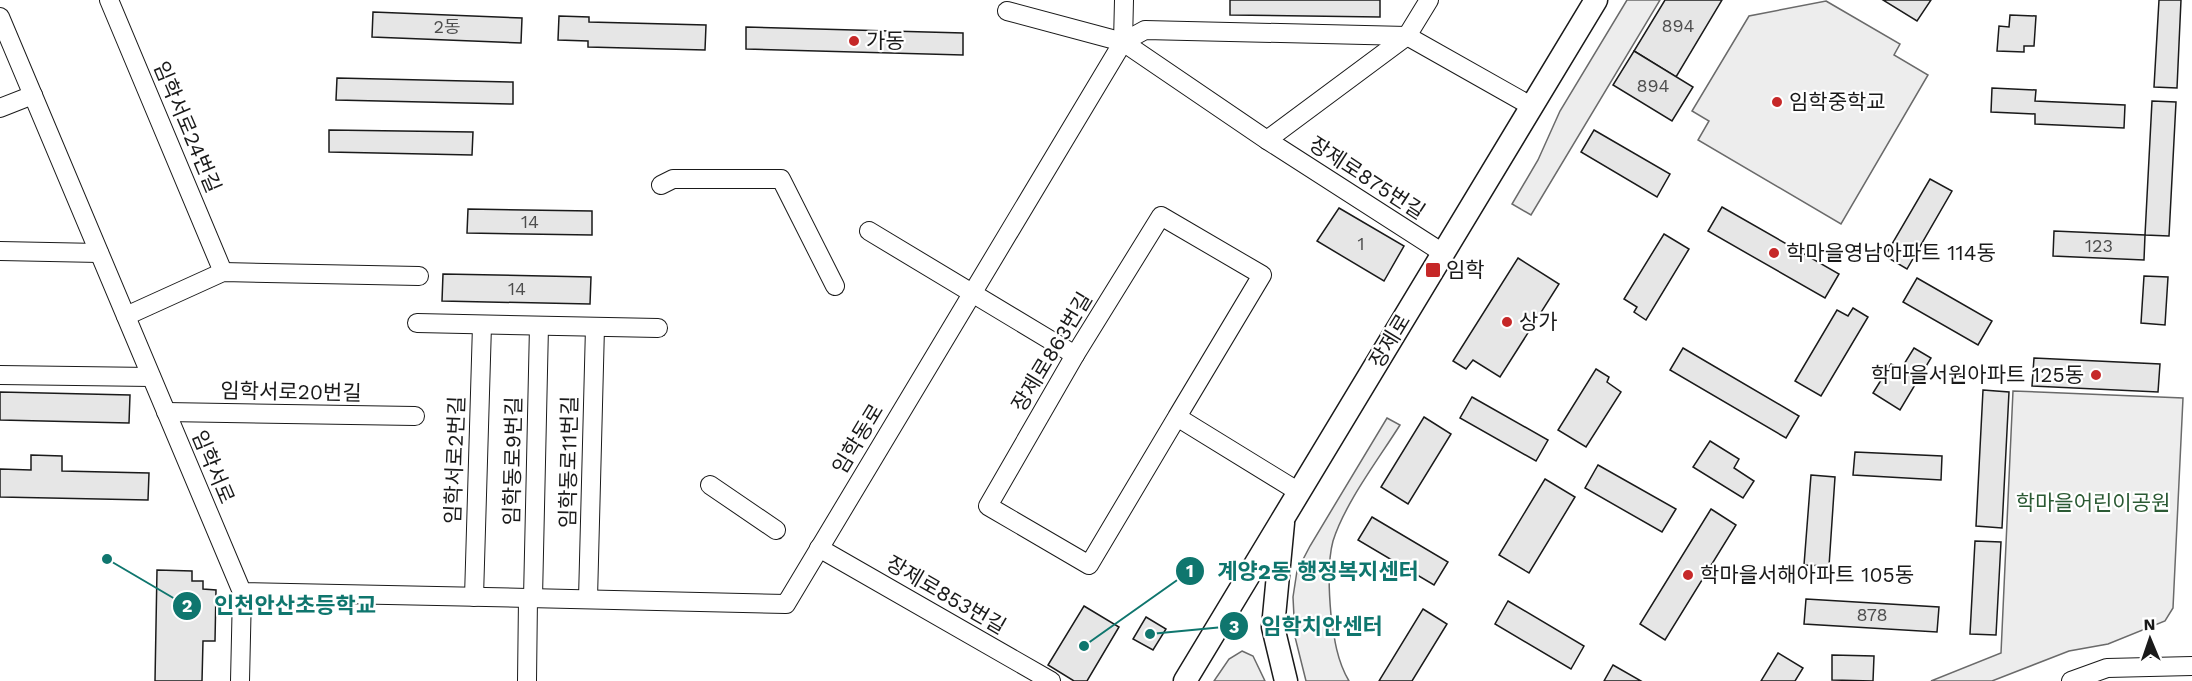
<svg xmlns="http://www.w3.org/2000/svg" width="2192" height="681" font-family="'Work Sans','Noto Sans KR',sans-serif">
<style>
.green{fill:#ededed;stroke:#6a6a6a;stroke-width:1.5}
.building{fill:#e6e6e6;stroke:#1a1a1a;stroke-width:1.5}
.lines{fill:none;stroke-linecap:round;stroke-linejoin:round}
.minor-casing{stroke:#1a1a1a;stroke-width:20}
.major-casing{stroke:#1a1a1a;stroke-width:25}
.minor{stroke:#fff;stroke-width:18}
.major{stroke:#fff;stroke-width:22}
.poi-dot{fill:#c62828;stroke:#fff;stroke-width:2}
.labels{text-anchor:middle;stroke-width:4.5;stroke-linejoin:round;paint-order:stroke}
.number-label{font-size:18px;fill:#4d4d4d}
.poi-label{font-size:21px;fill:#1a1a1a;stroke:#fff;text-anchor:start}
.street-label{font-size:21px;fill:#1a1a1a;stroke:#fff}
.park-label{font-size:21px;fill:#2b5a34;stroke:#fff}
.leader{fill:none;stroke:#0f766e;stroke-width:2}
.callout-dot{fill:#0f766e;stroke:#fff;stroke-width:2}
.mark-label{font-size:18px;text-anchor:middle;font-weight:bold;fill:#fff}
.callout-label{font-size:22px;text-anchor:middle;font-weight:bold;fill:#0f766e;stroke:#fff;stroke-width:4.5;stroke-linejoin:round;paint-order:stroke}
</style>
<rect width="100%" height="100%" fill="#fff"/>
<!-- green -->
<g class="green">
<polygon points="1627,0 1660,0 1531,215 1512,204 1538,160 1560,111"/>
<polygon points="1826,1 1900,44 1894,55 1928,75 1841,224 1698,140 1709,121 1692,111 1749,16"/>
<polygon points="2013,391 2183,398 2173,608 2165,621 2108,644 2069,651 1992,681 1931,681 2001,653"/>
<path d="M1387,418L1400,425C1378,460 1345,503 1333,541C1327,563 1329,593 1331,615C1334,638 1337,661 1349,681H1306L1295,637L1293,597L1297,571L1310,546Z"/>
<polygon points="1242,651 1253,656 1265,681 1214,681 1229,659"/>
</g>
<!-- building -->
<g class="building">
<polygon points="1230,0 1380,0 1380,17 1230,15"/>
<polygon points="1665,0 1722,0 1676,77 1634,51"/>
<polygon points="1883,0 1931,0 1917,21"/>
<polygon points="2159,0 2181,0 2177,88 2154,87"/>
<polygon points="373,12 522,18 521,43 372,37"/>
<polygon points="2010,15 2036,16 2034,46 2024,46 2024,52 1997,51 1999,26 2009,27"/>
<polygon points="559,16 589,17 589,22 706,25 705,50 588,47 588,41 558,40"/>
<polygon points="746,27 963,33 963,55 746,49"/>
<polygon points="1634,51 1693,87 1672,121 1613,85"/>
<polygon points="337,78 513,82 513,104 336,100"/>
<polygon points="1992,88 2036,90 2035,101 2125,105 2124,128 2035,124 2035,114 1991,112"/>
<polygon points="2152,101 2176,102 2169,236 2145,235"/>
<polygon points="329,130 473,132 472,155 329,152"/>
<polygon points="1594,130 1670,174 1657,197 1581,152"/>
<polygon points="1930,179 1952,191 1907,269 1885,256"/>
<polygon points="1722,207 1839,274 1825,298 1708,231"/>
<polygon points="1339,208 1404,246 1384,281 1317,241"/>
<polygon points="468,209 592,211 592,235 467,233"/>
<polygon points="2054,231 2145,235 2144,260 2053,256"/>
<polygon points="1664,234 1689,249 1646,320 1634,312 1637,307 1624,299"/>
<polygon points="1518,258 1559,284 1500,377 1473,360 1466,369 1453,361"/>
<polygon points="443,274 591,277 590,304 442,301"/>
<polygon points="2144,276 2168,277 2165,325 2141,323"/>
<polygon points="1917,278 1992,321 1978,345 1903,302"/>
<polygon points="1853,308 1868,317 1821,396 1795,381 1837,310 1848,316"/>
<polygon points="1683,348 1799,416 1786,438 1670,370"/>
<polygon points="1914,348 1931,358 1900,410 1873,393 1891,364 1901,369"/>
<polygon points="2034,358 2160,364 2158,392 2032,386"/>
<polygon points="1596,369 1609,377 1607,382 1621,392 1586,447 1558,430"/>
<polygon points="1983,390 2009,392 2002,528 1976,526"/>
<polygon points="0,392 130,395 129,423 0,420"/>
<polygon points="1472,397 1548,440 1536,461 1460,418"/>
<polygon points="1424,417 1451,434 1408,504 1381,487"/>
<polygon points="1710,441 1739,459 1734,468 1754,481 1743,498 1693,467"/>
<polygon points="1855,452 1942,456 1941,480 1853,475"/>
<polygon points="31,455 62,456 62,471 149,473 148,500 0,497 0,469 31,470"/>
<polygon points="1598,465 1676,509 1662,532 1585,488"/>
<polygon points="1811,475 1835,477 1829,566 1804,565"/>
<polygon points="1545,479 1575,497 1529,573 1499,555"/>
<polygon points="1711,509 1736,525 1665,640 1640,624"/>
<polygon points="1372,517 1448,562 1434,585 1358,540"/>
<polygon points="1975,541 2001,542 1996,635 1970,634"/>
<polygon points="157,570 192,571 192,581 203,581 203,589 216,590 215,641 203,641 202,681 155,681"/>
<polygon points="1806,599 1939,607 1937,632 1804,624"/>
<polygon points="1508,601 1584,646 1571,669 1495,624"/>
<polygon points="1084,606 1119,627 1087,681 1074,681 1048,665"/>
<polygon points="1423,609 1447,624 1412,681 1379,681"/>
<polygon points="1146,617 1166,629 1153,650 1133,639"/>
<polygon points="1778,653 1803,668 1795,681 1761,681"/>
<polygon points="1832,655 1874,656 1873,681 1832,680"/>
<polygon points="1613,665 1641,681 1604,681"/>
</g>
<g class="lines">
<!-- minor casing -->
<g class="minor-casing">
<g id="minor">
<polyline points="109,0 223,272"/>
<polyline points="1007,11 1123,42 1267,140 1443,253"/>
<polyline points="0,17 242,592 528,598"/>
<polyline points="1123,42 1145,30 1407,36 1531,106"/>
<polyline points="0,108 33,95"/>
<polyline points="1267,140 1407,36 1429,0"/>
<polyline points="661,185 673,179 781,179 835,286"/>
<polyline points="869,231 1075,355"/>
<polyline points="0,251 99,253"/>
<polyline points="126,316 223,272 419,276"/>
<polyline points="417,323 658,328"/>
<polyline points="0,375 151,377"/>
<polyline points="166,412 415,416"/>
<polyline points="1177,417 1089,565 988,506 1075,355 1161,216 1262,275 1177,417 1299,492"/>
<polyline points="710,485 776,530"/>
<polyline points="819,548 1051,681"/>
<polyline points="474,597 482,325"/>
<polyline points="533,598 539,326"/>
<polyline points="588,599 595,327"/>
<polyline points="240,681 242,592"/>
<polyline points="527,681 528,598 786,604 1123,42 1124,0"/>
<polyline points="2071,681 2107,668 2192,666"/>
</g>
</g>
<!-- major casing -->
<g class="major-casing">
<g id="major">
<polyline points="1283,523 1273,627 1286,681"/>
<polyline points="1185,681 1596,0"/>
</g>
</g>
<!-- minor -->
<use href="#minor" class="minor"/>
<!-- major -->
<use href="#major" class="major"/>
</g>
<!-- markers -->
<g class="poi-dot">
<circle cx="854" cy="41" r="6"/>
<circle cx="1777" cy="102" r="6"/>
<circle cx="1774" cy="253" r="6"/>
<rect x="1425" y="262" width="16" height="16" rx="3"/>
<circle cx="1507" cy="322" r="6"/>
<circle cx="2096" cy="375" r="6"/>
<circle cx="1688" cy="575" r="6"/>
</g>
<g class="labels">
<!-- number labels -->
<g class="number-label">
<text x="1678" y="32">894</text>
<text x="447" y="33">2동</text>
<text x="1653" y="92">894</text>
<text x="530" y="228">14</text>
<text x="1361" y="250">1</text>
<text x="2099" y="252">123</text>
<text x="517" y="295">14</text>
<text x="1872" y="621">878</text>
</g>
<!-- poi labels -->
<g class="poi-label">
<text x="866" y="48">가동</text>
<text x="1789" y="109">임학중학교</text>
<text x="1786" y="260">학마을영남아파트 114동</text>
<text x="1446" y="277">임학</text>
<text x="1519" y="329">상가</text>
<text x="2084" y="382" text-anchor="end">학마을서원아파트 125동</text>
<text x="1700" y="582">학마을서해아파트 105동</text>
</g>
<!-- street labels -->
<g class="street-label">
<text transform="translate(187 127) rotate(67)" y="7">임학서로24번길</text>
<text transform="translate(1367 178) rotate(33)" y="7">장제로875번길</text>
<text transform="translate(1390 341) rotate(-59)" y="7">장제로</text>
<text transform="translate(1052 352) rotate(-59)" y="7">장제로863번길</text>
<text transform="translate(291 392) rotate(1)" y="7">임학서로20번길</text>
<text transform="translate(858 439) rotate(-59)" y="7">임학동로</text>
<text transform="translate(455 460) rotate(-88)" y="7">임학서로2번길</text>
<text transform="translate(513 461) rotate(-89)" y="7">임학동로9번길</text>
<text transform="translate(569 462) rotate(-89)" y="7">임학동로11번길</text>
<text transform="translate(213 467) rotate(67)" y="7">임학서로</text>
<text transform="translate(946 595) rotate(30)" y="7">장제로853번길</text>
</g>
<!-- park labels -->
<g class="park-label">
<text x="2093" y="510">학마을어린이공원</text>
</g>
</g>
<!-- callouts -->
<path class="leader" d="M1084 646L1190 571M107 559L187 606M1150 634L1234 626"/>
<g class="callout-dot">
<circle cx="1084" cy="646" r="6"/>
<circle cx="107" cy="559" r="6"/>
<circle cx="1150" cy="634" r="6"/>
<circle cx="1190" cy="571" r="15"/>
<circle cx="187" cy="606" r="15"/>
<circle cx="1234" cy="626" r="15"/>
</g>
<g class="mark-label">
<text x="1190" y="577">1</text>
<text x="187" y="612">2</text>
<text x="1234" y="633">3</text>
</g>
<g class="callout-label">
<text x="1318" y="579">계양2동 행정복지센터</text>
<text x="295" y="613">인천안산초등학교</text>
<text x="1322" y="634">임학치안센터</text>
</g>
<!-- north arrow -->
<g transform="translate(2150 639) rotate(358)" stroke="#ffffff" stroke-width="4.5" paint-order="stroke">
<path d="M0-4.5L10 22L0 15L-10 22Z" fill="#1a1a1a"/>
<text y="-9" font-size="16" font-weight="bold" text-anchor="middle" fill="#1a1a1a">N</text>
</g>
</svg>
